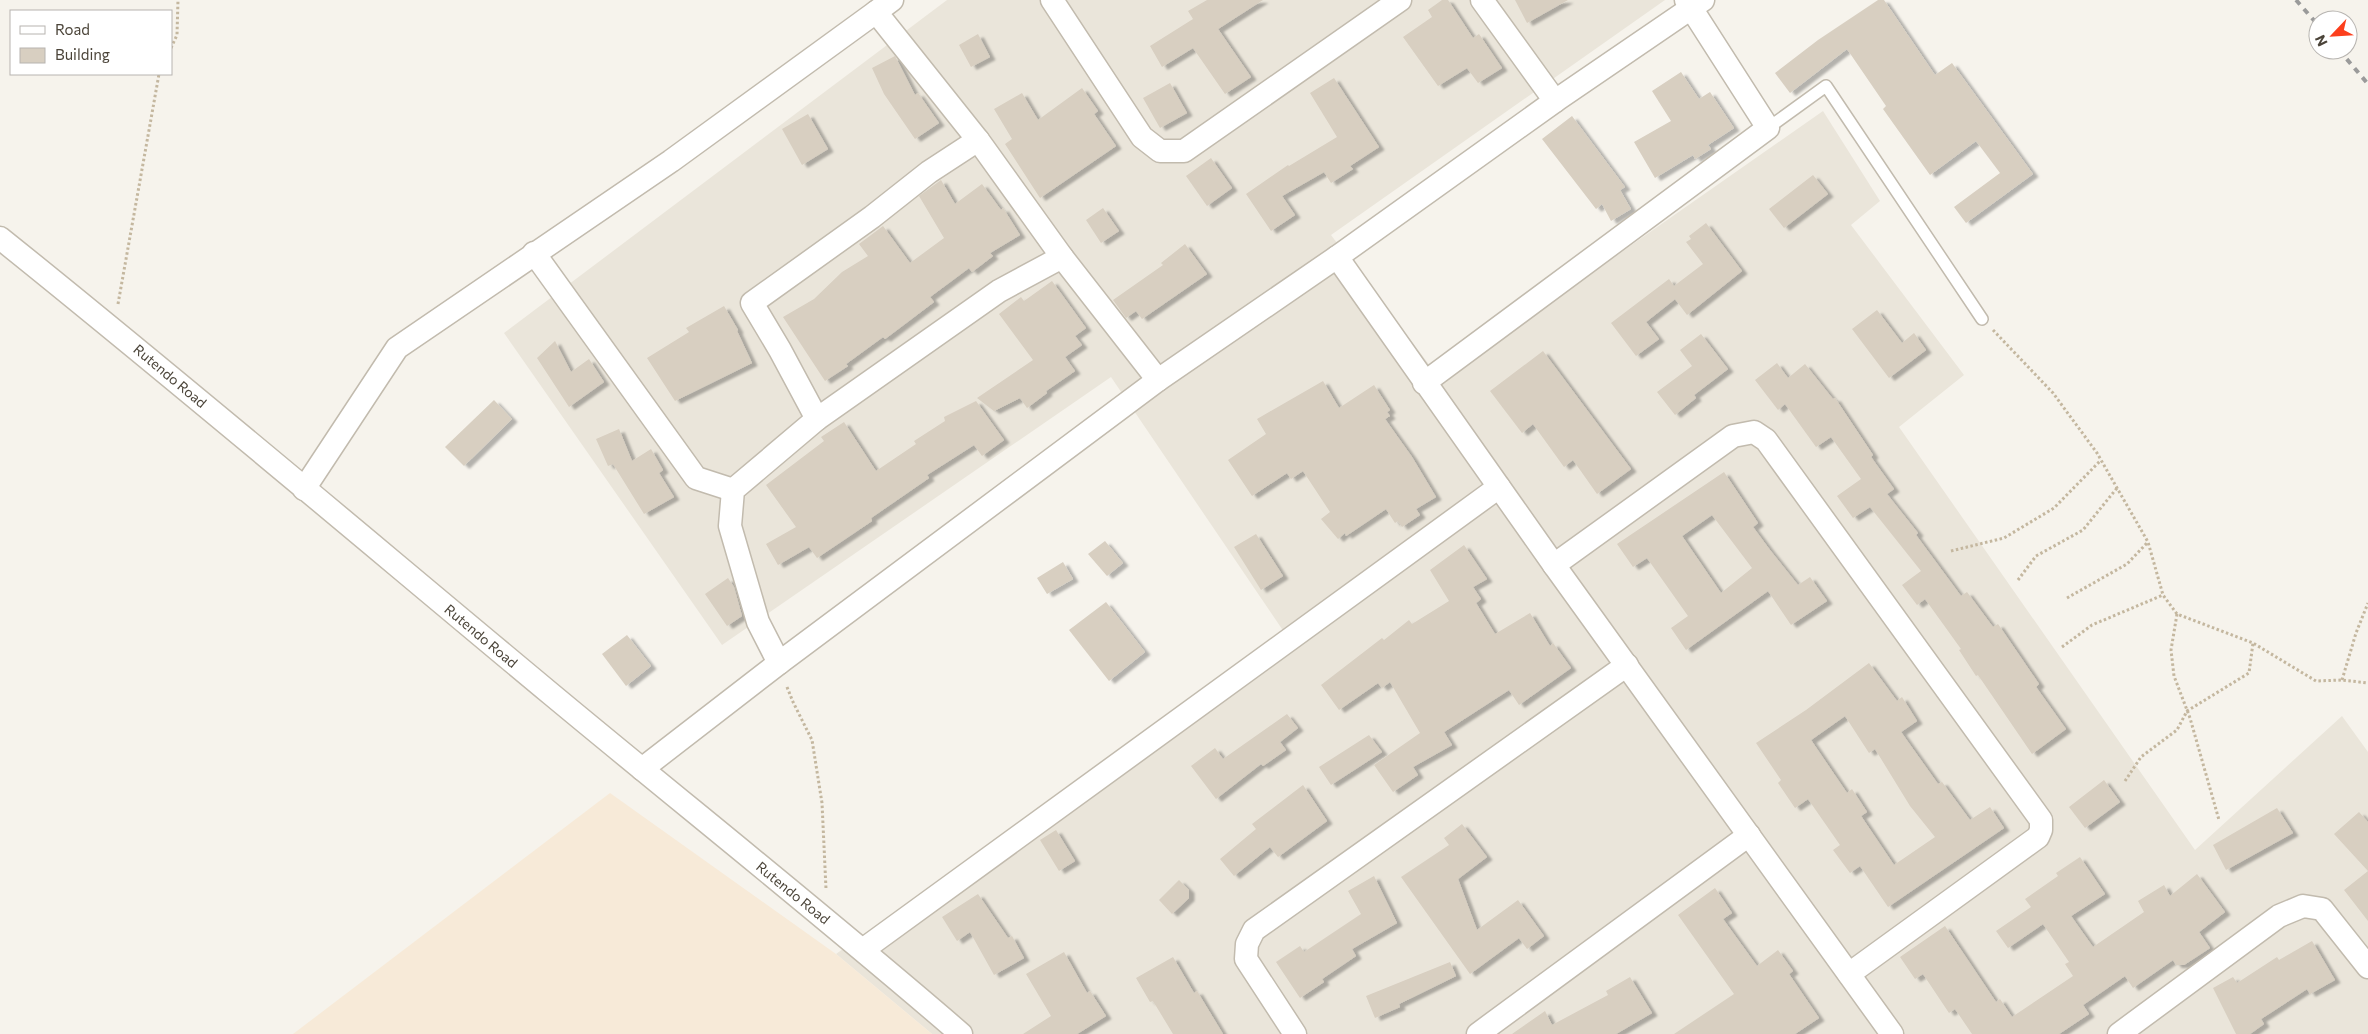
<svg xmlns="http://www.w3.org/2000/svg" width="2368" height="1034" font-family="Commissioner,sans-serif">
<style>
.residential{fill:#eae5da}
.commercial{fill:#f7ead8}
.building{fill:#d8cfc1;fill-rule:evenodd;filter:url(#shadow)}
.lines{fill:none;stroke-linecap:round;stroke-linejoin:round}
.service-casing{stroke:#c2bbae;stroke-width:14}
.minor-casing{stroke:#c2bbae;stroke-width:25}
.path{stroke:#c4b79f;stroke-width:3;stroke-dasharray:2.5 2.5;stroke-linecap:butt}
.service{stroke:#fff;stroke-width:11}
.minor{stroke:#fff;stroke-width:22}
.rail{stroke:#9a9a9a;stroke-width:4;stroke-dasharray:6 6;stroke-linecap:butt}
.labels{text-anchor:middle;stroke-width:5;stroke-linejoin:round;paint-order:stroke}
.street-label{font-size:14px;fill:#4b4439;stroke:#fff}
</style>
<defs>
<filter id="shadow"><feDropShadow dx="5.5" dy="3" stdDeviation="1" flood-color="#0004"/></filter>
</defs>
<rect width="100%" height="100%" fill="#f6f3ec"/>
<!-- residential -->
<polygon class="residential" points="947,0 1665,0 1331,235 1440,379 1823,111 1880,201 1851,225 1964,375 1899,427 2195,850 2342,716 2368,752 2368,1034 932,1034 836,954 1284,632 1111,377 722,645 504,333"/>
<!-- commercial -->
<polygon class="commercial" points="610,793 836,954 932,1034 293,1034"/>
<!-- building -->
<g class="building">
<polygon points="1207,0 1263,0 1218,29 1251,77 1225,94 1193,48 1162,67 1150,46 1193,19 1188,11"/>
<polygon points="1442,0 1448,0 1473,38 1479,34 1502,68 1478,83 1467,68 1438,86 1403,37 1432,17 1428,10"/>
<polygon points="1515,0 1568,0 1527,23"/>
<polygon points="1878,0 1884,0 1935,75 1952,63 2033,174 1966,223 1954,207 2000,173 1976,141 1930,175 1883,109 1886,106 1847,49 1790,93 1775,73 1818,40"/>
<polygon points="978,34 990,57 971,67 959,45"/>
<polygon points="895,56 915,95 918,93 939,123 915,139 884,94 872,68"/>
<polygon points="1681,72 1699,99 1710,92 1734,128 1708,145 1711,149 1695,159 1693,155 1655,178 1634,142 1671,121 1652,91"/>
<polygon points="1334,78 1379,147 1350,166 1353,169 1331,183 1324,172 1282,196 1295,215 1271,231 1246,194 1288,165 1289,166 1337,137 1310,93"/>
<polygon points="1170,83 1187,113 1160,128 1143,98"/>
<polygon points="1082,88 1098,111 1094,114 1116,146 1040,198 1005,144 1012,139 994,109 1022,93 1038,120"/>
<polygon points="808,114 828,149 802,165 782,129"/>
<polygon points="1572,116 1625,187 1620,190 1631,209 1611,221 1602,204 1596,209 1542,139"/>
<polygon points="1211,158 1232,188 1207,206 1186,176"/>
<polygon points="1813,175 1828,194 1784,228 1769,209"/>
<polygon points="941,180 955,204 982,184 1001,210 1003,208 1020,235 990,253 993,256 972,272 969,268 930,297 934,302 885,339 883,337 846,364 848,366 825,381 783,317 814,299 842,272 868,256 859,244 883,226 910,263 944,238 919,196"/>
<polygon points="1103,208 1119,231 1101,243 1086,220"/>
<polygon points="1706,223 1742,271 1687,315 1675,299 1646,322 1659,339 1636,356 1611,323 1669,279 1674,286 1703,264 1686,242 1691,239 1689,236"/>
<polygon points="1185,244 1207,274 1142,319 1136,311 1126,318 1113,300 1163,265 1161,263"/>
<polygon points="1052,281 1086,328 1075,336 1082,345 1065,357 1075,371 1046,391 1047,393 1027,408 1020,398 994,411 977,398 1033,360 999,314 1021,297 1024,301"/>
<polygon points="724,306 738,330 737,331 752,363 675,401 647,358 689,332 686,328"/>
<polygon points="1877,310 1902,343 1914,333 1926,350 1889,378 1852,329"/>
<polygon points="1701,334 1728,369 1694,395 1696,398 1675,415 1657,392 1692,366 1680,350"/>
<polygon points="555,341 571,372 589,359 604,382 569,407 537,358"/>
<polygon points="1543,351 1631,469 1597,494 1573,460 1564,467 1533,424 1522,433 1490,391"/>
<polygon points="1777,363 1788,378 1805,364 1833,399 1835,398 1873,455 1871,457 1894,489 1887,494 1918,533 1916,535 1961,596 1967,592 1993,627 1998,624 2039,684 2036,687 2066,729 2032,754 1978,675 1976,676 1959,650 1961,649 1925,599 1917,605 1902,585 1921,571 1870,507 1853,518 1837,496 1861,479 1831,437 1816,447 1785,404 1778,410 1755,380"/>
<polygon points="1323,381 1339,408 1374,385 1390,410 1387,412 1390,416 1385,419 1412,457 1436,497 1416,509 1420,515 1402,527 1398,521 1395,523 1386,509 1346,536 1345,533 1338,539 1321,519 1330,512 1303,471 1291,479 1287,473 1252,496 1228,460 1266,434 1257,419"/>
<polygon points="494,400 512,419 464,466 445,447"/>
<polygon points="976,401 1004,440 982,456 974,445 927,475 929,478 871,518 872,521 817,558 809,547 778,565 766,544 796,527 766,485 824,441 821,437 844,422 876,471 916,444 914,441 945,421 944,417"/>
<polygon points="619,429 632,461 651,449 663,470 659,473 674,497 644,514 613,464 608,466 596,439"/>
<path d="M1724,472L1758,523L1753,527L1770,550L1798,585L1810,577L1827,601L1791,625L1768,591L1686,650L1671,628L1688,616L1647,558L1633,567L1617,544ZM1712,515L1752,568L1721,593L1682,536Z"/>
<polygon points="1256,534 1283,576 1261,590 1234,547"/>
<polygon points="1105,541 1123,563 1107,576 1088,554"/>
<polygon points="1464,545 1487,579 1473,587 1481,599 1476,603 1495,634 1530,613 1550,646 1553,643 1571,668 1519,705 1509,690 1444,732 1452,745 1413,767 1418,775 1393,792 1374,765 1420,733 1390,682 1382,688 1378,683 1339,710 1321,685 1382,638 1384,640 1409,620 1412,624 1449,601 1430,570"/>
<polygon points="1063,562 1073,579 1047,594 1037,578"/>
<polygon points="728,578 734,587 742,616 727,626 705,594"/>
<polygon points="1106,602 1145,652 1109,681 1069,630"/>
<polygon points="627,635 651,666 626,686 602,654"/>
<path d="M1869,663L1897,701L1902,697L1917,721L1901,732L1938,784L1942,782L1970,820L1990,807L2004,828L1888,907L1860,866L1850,873L1833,850L1840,845L1808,799L1795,808L1778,783L1781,780L1756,743L1806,710ZM1845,716L1869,753L1875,749L1910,806L1935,837L1894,865L1861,816L1867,812L1852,789L1847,793L1811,740Z"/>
<polygon points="1287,714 1298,728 1280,742 1286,750 1263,766 1261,764 1216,799 1191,766 1215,748 1223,759"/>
<polygon points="1369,735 1382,752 1331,785 1319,767"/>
<polygon points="2104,780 2120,802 2085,828 2069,807"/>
<polygon points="1303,785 1327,821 1278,857 1270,847 1234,876 1220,859 1256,829 1252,824"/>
<polygon points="2277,808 2293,833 2226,870 2213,845"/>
<polygon points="2359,812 2368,822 2368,921 2344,890 2368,871 2334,834"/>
<polygon points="1462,824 1487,857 1458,879 1477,930 1518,900 1544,936 1527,949 1519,938 1470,974 1401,877 1449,845 1444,838"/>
<polygon points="1056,830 1075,861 1059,871 1040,840"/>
<polygon points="2080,857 2105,894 2071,916 2093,947 2144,912 2138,901 2164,885 2170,896 2197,874 2225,912 2199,932 2210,948 2184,965 2176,965 2173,960 2133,988 2125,976 2083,1005 2089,1014 2059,1034 1972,1034 1955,1009 1949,1013 1923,974 1915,979 1900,957 1945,926 1996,1002 2000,999 2012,1017 2073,976 2065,964 2069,962 2043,924 2008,948 1996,931 2031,907 2025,899 2058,876 2056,873"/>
<polygon points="1374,876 1397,923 1352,949 1356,956 1322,979 1324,982 1300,998 1276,962 1300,946 1304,952 1361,914 1348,891"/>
<polygon points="1179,880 1189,890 1189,898 1172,914 1159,900"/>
<polygon points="1715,888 1732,913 1723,919 1757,966 1778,950 1793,971 1789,974 1819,1018 1795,1034 1674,1034 1734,994 1678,915"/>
<polygon points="978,894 1008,938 1012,936 1024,958 994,975 970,932 957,941 942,917"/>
<polygon points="2312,941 2335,980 2310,994 2307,989 2261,1019 2264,1024 2250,1034 2236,1034 2213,988 2233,977 2237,983 2277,957 2279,960"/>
<polygon points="1064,952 1087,993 1090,991 1106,1016 1077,1034 1023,1034 1051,1016 1026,974"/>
<polygon points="1173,957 1194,993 1197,991 1223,1034 1173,1034 1153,1001 1150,1002 1136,978"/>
<polygon points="1450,962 1456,976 1399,1004 1400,1007 1375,1018 1366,996"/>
<polygon points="1630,977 1652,1013 1616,1034 1512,1034 1545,1011 1552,1025 1608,995 1606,991"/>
</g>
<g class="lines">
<!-- service casing -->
<g class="service-casing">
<polyline id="service" points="1768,128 1826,86 1982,319"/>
</g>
<!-- minor casing -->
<g class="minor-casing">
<g id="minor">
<polyline points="892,0 876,12 978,140 1062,257 1158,380"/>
<polyline points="1052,0 1142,137 1160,151 1184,151 1400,0"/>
<polyline points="1482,0 1555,101"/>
<path d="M0,238C186,387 367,541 551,694C687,807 827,918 961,1034"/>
<polyline points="534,253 696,478 733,490"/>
<polyline points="1337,257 1554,565 1892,1034"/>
<polyline points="1424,383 1768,128 1686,0"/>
<polyline points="817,419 999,291 1062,257"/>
<polyline points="304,489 397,348 671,161 876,12"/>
<polyline points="1554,565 1733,436 1754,432 1766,440 2041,820 2041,830 2038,837 1849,974"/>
<polyline points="779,663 758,622 730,526 733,490 817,419 780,350 752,303 872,217 929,172 978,140"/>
<polyline points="642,769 779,663 1158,380 1337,257 1555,101 1703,0"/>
<polyline points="864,949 1499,487"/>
<polyline points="1295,1034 1246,959 1247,944 1254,930 1627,665"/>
<polyline points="1478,1034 1749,835"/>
<polyline points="2119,1034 2279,916 2303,906 2322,909 2368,967"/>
</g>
</g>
<!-- path -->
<g class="path">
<polyline points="171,48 177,35 178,0"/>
<polyline points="118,304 159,74"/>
<polyline points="1993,330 2053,393 2097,453 2148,542 2163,595 2177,614 2253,643 2316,681 2342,680 2368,683"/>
<polyline points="1951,551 2004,538 2054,508 2101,460"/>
<polyline points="2018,580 2036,556 2083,530 2117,488"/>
<polyline points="2067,598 2127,564 2147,543"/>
<polyline points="2177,614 2171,650 2174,676 2190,718 2219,820"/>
<polyline points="2062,647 2092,625 2163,595"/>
<polyline points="2342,680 2356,633 2368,603"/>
<polyline points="787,687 793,702 812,740 822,803 826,889"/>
<polyline points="2125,781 2141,757 2177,730 2187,711 2249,673 2253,643"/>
</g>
<!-- service -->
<use href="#service" class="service"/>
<!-- minor -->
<use href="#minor" class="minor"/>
<!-- rail -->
<g class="rail">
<polyline points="2296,0 2318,25"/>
<polyline points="2339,50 2368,84"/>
</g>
</g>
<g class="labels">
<!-- street labels -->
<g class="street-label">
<text transform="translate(170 376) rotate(40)" y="5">Rutendo Road</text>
<text transform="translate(481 636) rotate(40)" y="5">Rutendo Road</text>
<text transform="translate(793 893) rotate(39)" y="5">Rutendo Road</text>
</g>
</g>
<!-- legend -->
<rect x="10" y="10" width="162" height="65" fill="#ffffff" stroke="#b7b4b0"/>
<rect x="20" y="26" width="25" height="8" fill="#ffffff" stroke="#b7b4b0"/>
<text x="55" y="35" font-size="15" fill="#4b4439">Road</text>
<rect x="20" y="48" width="25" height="15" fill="#d8cfc1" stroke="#b7b4b0"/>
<text x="55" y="60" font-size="15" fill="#4b4439">Building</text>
<!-- north arrow -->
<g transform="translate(2333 35) rotate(245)"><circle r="24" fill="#ffffff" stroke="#b7b4b0"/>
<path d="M0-4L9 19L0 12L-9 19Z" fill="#fc3f1d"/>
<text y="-8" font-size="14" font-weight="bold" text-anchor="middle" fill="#4b4439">N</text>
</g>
</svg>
